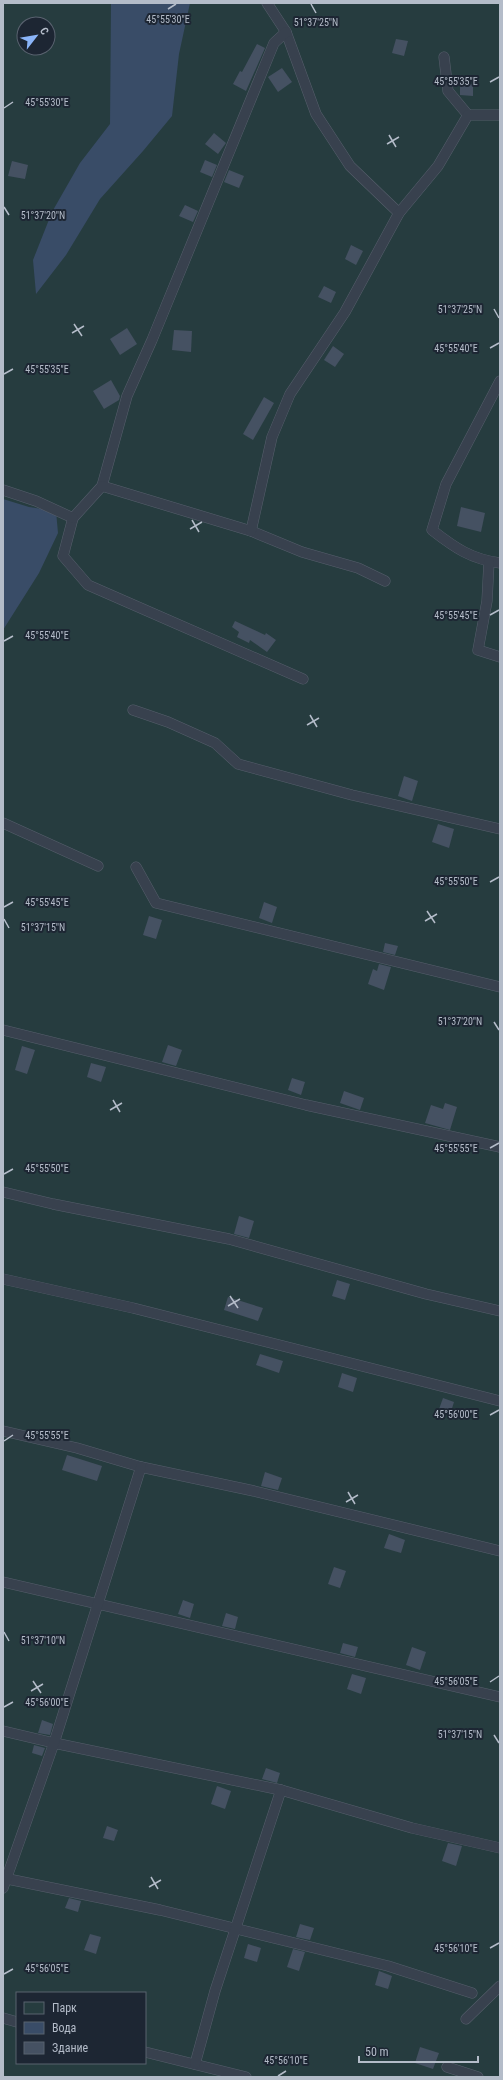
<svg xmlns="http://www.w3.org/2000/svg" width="503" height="2080" font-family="'Roboto Condensed',sans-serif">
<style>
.green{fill:#263c3f;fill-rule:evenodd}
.water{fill:#394c67}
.building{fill:#455162}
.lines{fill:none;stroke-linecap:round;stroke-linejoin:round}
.service-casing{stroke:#565f6c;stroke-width:11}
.service{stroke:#38414e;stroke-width:10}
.ticks{fill:none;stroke:#b4bcc9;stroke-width:1.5}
.ticks-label{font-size:10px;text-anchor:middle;fill:#b4bcc9;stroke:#1d2633;stroke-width:4;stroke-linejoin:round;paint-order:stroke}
</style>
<rect width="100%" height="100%" fill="#242f3e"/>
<!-- green -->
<path class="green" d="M3,3H500V2077H3ZM24,24H48V48H24ZM17,1993H145V2063H17Z"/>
<!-- water -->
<g class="water">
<polygon points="111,3 190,3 179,54 172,116 143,151 100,199 66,255 36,294 33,260 52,212 80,163 110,124"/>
<polygon points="3,499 29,507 56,511 58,533 39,573 3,630"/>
</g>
<!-- building -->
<g class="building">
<polygon points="396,39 408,41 404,56 392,53"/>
<polygon points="257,44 265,48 246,91 233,84 240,71 242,72"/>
<polygon points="282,68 292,82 278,92 268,77"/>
<polygon points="460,83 473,84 473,96 460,95"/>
<polygon points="214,133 226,143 218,154 205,144"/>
<polygon points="205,160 217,165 212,177 200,172"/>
<polygon points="12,161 28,165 25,179 8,176"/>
<polygon points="229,170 244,176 239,188 224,182"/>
<polygon points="185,205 198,211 193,222 179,216"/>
<polygon points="351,245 363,251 356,265 345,259"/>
<polygon points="324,286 336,292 331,303 318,297"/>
<polygon points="127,328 137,344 120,355 110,339"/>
<polygon points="174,330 192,331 191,352 172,350"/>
<polygon points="333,346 344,354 335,367 324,360"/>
<polygon points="111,380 120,396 119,400 104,409 93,391"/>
<polygon points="264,397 274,403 253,440 243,434"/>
<polygon points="461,507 485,513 481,532 457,526"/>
<polygon points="235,621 265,635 266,633 276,640 267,652 250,640 249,643 237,637 239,632 232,627"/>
<polygon points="404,776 418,781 412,801 398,796"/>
<polygon points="438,824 454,829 449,848 432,842"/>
<polygon points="264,902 277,907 272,923 259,918"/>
<polygon points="149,916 162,920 156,939 143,935"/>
<polygon points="385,943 398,946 395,955 383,952"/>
<polygon points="379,964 391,967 384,990 368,984 373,969 377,971"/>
<polygon points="168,1045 182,1050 176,1066 162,1062"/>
<polygon points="22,1046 35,1050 27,1074 15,1070"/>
<polygon points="91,1063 106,1067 101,1082 87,1077"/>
<polygon points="292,1078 305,1082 301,1095 288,1090"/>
<polygon points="344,1091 364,1098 360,1110 340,1103"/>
<polygon points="445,1103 457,1107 450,1130 425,1123 431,1105 443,1109"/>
<polygon points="239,1216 254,1221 249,1238 234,1234"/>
<polygon points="337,1280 350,1284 345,1300 332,1296"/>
<polygon points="228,1297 263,1308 258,1321 224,1310"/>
<polygon points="260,1354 283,1361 279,1373 256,1365"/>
<polygon points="342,1373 357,1378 353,1392 338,1387"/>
<polygon points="443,1398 454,1402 450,1415 438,1412"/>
<polygon points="67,1455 102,1466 97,1481 62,1470"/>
<polygon points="265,1472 282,1478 278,1490 261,1486"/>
<polygon points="389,1534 405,1540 401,1553 384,1548"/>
<polygon points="334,1567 346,1571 340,1588 328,1584"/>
<polygon points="183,1600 194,1604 190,1618 178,1614"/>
<polygon points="226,1613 238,1617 235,1629 222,1626"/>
<polygon points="343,1643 358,1647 355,1657 340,1653"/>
<polygon points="412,1647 426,1652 420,1670 406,1665"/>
<polygon points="352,1674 366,1678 361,1694 347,1689"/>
<polygon points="42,1720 53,1724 50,1735 38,1733"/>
<polygon points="34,1745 45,1748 42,1756 32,1753"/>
<polygon points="266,1768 280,1773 277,1783 262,1779"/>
<polygon points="217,1786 231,1791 225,1809 211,1804"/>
<polygon points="107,1826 118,1830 114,1841 103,1838"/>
<polygon points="448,1843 462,1846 456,1866 442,1861"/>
<polygon points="69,1898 81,1901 78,1912 65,1908"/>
<polygon points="300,1924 314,1928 310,1940 296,1937"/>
<polygon points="90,1934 101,1937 96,1954 84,1950"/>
<polygon points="248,1944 261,1948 257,1962 244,1958"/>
<polygon points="293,1949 305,1952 299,1971 287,1967"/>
<polygon points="379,1971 392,1976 388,1989 375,1985"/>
<polygon points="420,2047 439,2053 433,2069 415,2063"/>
</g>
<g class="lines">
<!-- service casing -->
<g class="service-casing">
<g id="service">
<polyline points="267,3 286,32 316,114 350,166 399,213"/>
<polyline points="286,32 274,43 152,340 127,396 102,486 73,518 63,556 88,585 303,679"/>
<polyline points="444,57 448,91 468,115"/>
<path d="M500,381L446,484L432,530C455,548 471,559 500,563"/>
<polyline points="102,486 251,531 302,552 358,568 385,581"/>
<polyline points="3,490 36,501 73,518"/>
<polyline points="251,531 272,437 290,394 345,312 399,213 438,166 468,115 500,115"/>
<polyline points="489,562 487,601 478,650 500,657"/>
<polyline points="133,710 168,722 215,743 238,764 352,795 500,829"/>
<polyline points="3,823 98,866"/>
<polyline points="136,867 156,903 500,987"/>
<polyline points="3,1030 306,1105 500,1147"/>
<polyline points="3,1192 53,1204 229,1239 426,1294 500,1311"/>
<polyline points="3,1279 133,1308 500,1401"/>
<polyline points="3,1431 77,1448 141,1467 254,1491 500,1551"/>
<polyline points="3,1582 500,1697"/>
<polyline points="3,1731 54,1743 281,1790 412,1828 500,1848"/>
<polyline points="3,1878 160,1910 388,1966 472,1993"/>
<polyline points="3,1888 54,1743 141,1467"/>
<polyline points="3,2018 17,2022"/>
<polyline points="466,2019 500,1986"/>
<polyline points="145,2052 246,2077"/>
<polyline points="195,2064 215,1991 281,1790"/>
<polyline points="447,2067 478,2077"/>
</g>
</g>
<!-- service -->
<use href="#service" class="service"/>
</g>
<!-- ticks -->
<path class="ticks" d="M311,4L316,13M168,9L176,4M490,82L499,77M4,108L13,102M389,135L396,147M387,144L399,137M4,207L9,215M494,309L499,318M74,324L82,336M72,333L84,326M490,348L499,343M4,374L13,369M192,520L199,532M190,529L202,522M490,615L499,610M4,641L13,636M310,715L317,727M307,725L319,718M490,882L499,877M4,907L13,902M427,911L435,923M4,919L9,928M425,921L437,914M494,1022L499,1030M113,1100L120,1112M110,1110L122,1103M490,1148L499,1143M4,1174L13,1169M230,1296L238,1308M228,1306L240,1299M490,1415L499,1410M4,1441L13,1435M348,1492L355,1504M346,1502L358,1495M4,1632L9,1641M33,1681L41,1693M490,1682L499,1676M31,1691L43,1684M4,1707L13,1702M494,1735L499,1743M151,1877L158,1889M149,1887L161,1880M490,1948L499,1943M4,1974L13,1969M278,2076L286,2071"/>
<g class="ticks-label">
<text x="168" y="23">45°55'30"E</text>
<text x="316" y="26">51°37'25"N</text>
<text x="456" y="85">45°55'35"E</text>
<text x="47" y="106">45°55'30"E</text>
<text x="43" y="219">51°37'20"N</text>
<text x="460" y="313">51°37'25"N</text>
<text x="456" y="352">45°55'40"E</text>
<text x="47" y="373">45°55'35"E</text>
<text x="456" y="619">45°55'45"E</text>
<text x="47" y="639">45°55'40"E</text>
<text x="456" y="885">45°55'50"E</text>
<text x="47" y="906">45°55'45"E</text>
<text x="43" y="931">51°37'15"N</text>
<text x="460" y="1025">51°37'20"N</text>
<text x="456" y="1152">45°55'55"E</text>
<text x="47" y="1172">45°55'50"E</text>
<text x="456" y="1418">45°56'00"E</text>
<text x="47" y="1439">45°55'55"E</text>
<text x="43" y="1644">51°37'10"N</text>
<text x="456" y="1685">45°56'05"E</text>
<text x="47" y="1706">45°56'00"E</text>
<text x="460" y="1738">51°37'15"N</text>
<text x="456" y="1952">45°56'10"E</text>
<text x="47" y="1972">45°56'05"E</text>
<text x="286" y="2064">45°56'10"E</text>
</g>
<!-- border -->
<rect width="503" height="2080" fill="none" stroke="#b4bcc9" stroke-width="8"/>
<!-- legend -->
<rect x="16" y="1992" width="130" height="72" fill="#1d2633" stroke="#59626f"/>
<rect x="24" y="2002" width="20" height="12" fill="#263c3f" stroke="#59626f"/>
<text x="52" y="2012" font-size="12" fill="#b4bcc9">Парк</text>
<rect x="24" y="2022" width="20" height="12" fill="#394c67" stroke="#59626f"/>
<text x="52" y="2032" font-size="12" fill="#b4bcc9">Вода</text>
<rect x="24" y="2042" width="20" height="12" fill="#455162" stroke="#59626f"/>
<text x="52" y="2052" font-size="12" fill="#b4bcc9">Здание</text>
<!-- north arrow -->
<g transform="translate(36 36) rotate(59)"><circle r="19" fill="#1d2633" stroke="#59626f"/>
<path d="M0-3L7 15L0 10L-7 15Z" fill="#8ab4f8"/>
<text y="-6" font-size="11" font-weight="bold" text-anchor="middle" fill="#b4bcc9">С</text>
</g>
<!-- scale -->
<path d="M359 2056v6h119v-6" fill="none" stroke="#b4bcc9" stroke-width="2"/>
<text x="365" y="2056" font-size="12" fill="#b4bcc9" stroke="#1d2633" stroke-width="3" paint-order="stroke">50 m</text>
</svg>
